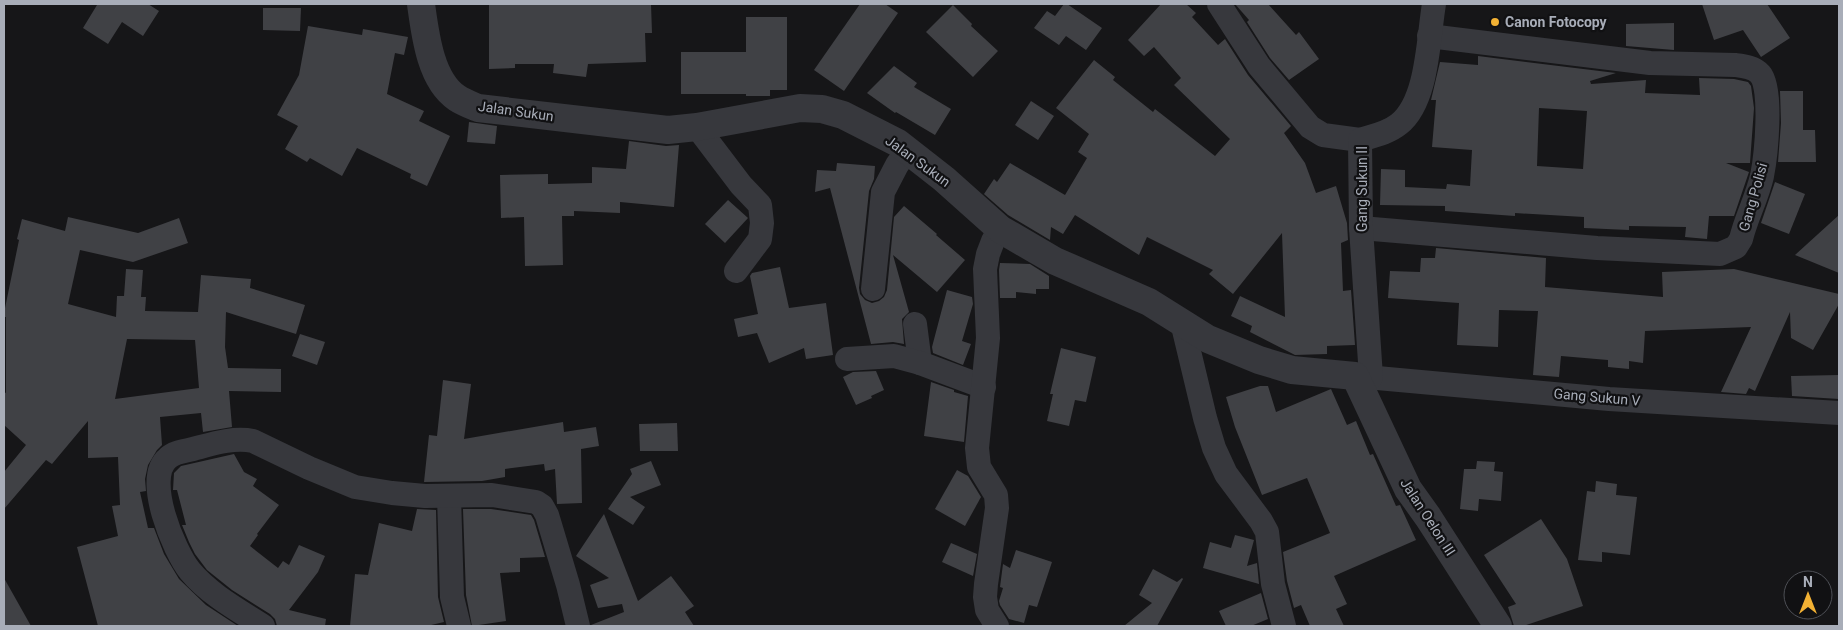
<svg xmlns="http://www.w3.org/2000/svg" width="1843" height="630" font-family="Roboto,sans-serif">
<style>
.building{fill:#404145;fill-rule:evenodd}
.lines{fill:none;stroke-linecap:round;stroke-linejoin:round}
.minor{stroke:#37383d;stroke-width:24}
.tertiary{stroke:#37383d;stroke-width:28}
.poi-dot{fill:#f2b134;stroke:#111113;stroke-width:2}
.labels{text-anchor:middle;stroke-width:4.5;stroke-linejoin:round;paint-order:stroke}
.poi-label{font-size:14px;font-weight:bold;fill:#a8adb8;stroke:#111113;text-anchor:start}
.street-label{font-size:14px;fill:#a8adb8;stroke:#111113}
</style>
<rect width="100%" height="100%" fill="#161618"/>
<!-- building -->
<g class="building">
<polygon points="95,4 148,4 159,11 143,36 122,22 108,44 83,28 97,5"/>
<polygon points="489,4 651,4 652,33 645,33 646,62 588,64 586,77 553,73 554,64 515,64 515,68 489,69"/>
<polygon points="860,4 885,4 898,13 844,91 814,70"/>
<polygon points="1064,4 1067,4 1102,28 1086,50 1066,36 1059,45 1034,28 1047,11 1055,16"/>
<polygon points="1161,4 1186,4 1196,13 1192,17 1218,45 1225,39 1248,75 1291,126 1284,133 1305,163 1316,193 1336,186 1347,223 1348,240 1341,243 1343,291 1351,290 1355,345 1327,346 1327,354 1295,355 1250,332 1252,326 1231,316 1240,296 1285,317 1282,233 1233,294 1209,274 1213,270 1147,237 1139,255 1075,215 1063,234 1051,227 1050,240 1008,215 984,194 994,179 997,182 1010,163 1065,195 1087,158 1078,152 1089,134 1056,108 1094,60 1115,77 1113,80 1153,112 1155,109 1215,156 1230,139 1174,85 1181,78 1154,47 1144,56 1128,40"/>
<polygon points="1235,4 1268,4 1296,35 1299,32 1319,59 1289,80 1270,58 1247,22 1249,20"/>
<polygon points="1702,4 1767,4 1790,38 1761,57 1743,30 1714,40"/>
<polygon points="953,5 972,24 971,26 998,51 973,77 926,32"/>
<polygon points="263,8 301,8 300,31 263,30"/>
<polygon points="746,17 787,17 787,90 770,90 770,96 746,96 746,94 681,94 681,52 746,52"/>
<polygon points="1674,23 1674,50 1626,46 1626,24"/>
<polygon points="308,26 362,35 363,29 408,37 404,55 395,53 387,94 424,111 419,121 450,136 427,186 410,178 411,174 357,148 342,176 310,158 307,162 285,149 298,126 277,115 299,75"/>
<path d="M1478,56L1616,73L1590,81L1591,84L1646,80L1645,93L1700,95L1699,78L1734,79L1748,82L1751,86L1754,108L1750,163H1726L1749,172L1734,216H1709L1707,239L1685,237L1686,227L1629,226V230L1584,228V217L1515,213V216L1445,211V206L1380,205L1381,169L1405,170V187L1446,189L1447,184L1470,186L1472,150L1432,147L1436,100H1431L1440,62L1478,65ZM1539,108L1587,111L1583,169L1537,166Z"/>
<polygon points="894,66 917,83 914,87 951,109 935,135 896,112 895,113 867,93"/>
<polygon points="1780,91 1803,91 1803,130 1815,130 1816,162 1778,162 1781,123"/>
<polygon points="1031,101 1054,116 1038,140 1015,125"/>
<polygon points="469,122 497,126 495,144 467,142"/>
<polygon points="629,141 666,146 679,145 674,207 620,202 620,213 574,211 574,216 562,216 563,265 525,266 524,217 501,218 500,175 548,174 548,184 592,183 592,167 626,169"/>
<polygon points="837,163 875,166 874,179 869,191 859,288 860,294 865,300 872,303 879,301 884,297 887,290 894,217 904,206 937,234 936,235 965,260 937,292 893,255 909,312 902,319 904,344 893,342 871,344 830,188 815,192 817,170 836,171"/>
<polygon points="1775,182 1805,194 1789,234 1761,223"/>
<polygon points="728,200 748,218 725,243 705,224"/>
<polygon points="1839,215 1839,273 1795,255"/>
<path d="M68,217L138,233L179,218L188,243L133,262L80,250L68,304L116,317L117,296H124L126,269L143,270L141,297H146L145,311L198,312L201,275L251,279L250,288L305,305L296,334L226,312L225,347L228,368L281,369V392L229,391L232,427L203,432L201,413L160,417L162,445L157,450L148,465L145,479L146,491L140,492L148,528H154L164,554L179,579L206,605L238,626H98L77,547L118,536L112,506L120,505L118,457L88,458V421L52,464L46,460L4,509V472L26,445L4,425V392L6,393V317H4V313L19,240L17,239L22,219L65,231ZM127,339L195,340L199,388L115,399Z"/>
<polygon points="1436,248 1546,258 1545,287 1663,297 1662,272 1734,269 1839,294 1839,304 1813,350 1791,338 1790,312 1755,391 1749,388 1746,394 1721,392 1751,327 1645,331 1643,363 1629,361 1629,369 1608,367 1608,360 1561,356 1559,377 1533,375 1538,311 1499,310 1498,347 1457,345 1459,303 1388,298 1390,271 1420,272 1421,258 1435,258"/>
<polygon points="1000,263 1030,264 1049,276 1049,289 1036,289 1036,294 1016,292 1016,298 1000,298 999,270"/>
<polygon points="780,267 789,308 826,303 833,355 806,359 804,348 769,363 757,333 738,337 734,319 758,314 750,276 752,273"/>
<polygon points="947,290 972,297 973,304 962,341 971,344 963,365 933,353 932,347"/>
<polygon points="300,334 325,342 317,365 292,356"/>
<polygon points="1061,348 1096,357 1086,402 1075,400 1069,426 1047,421 1053,394 1050,394"/>
<polygon points="876,371 884,390 871,396 872,398 856,405 843,377 853,372"/>
<polygon points="1839,375 1839,399 1792,396 1791,376"/>
<polygon points="443,380 471,384 464,439 563,422 564,432 596,427 599,446 581,449 582,503 557,504 555,469 545,471 544,464 505,469 505,477 482,481 424,482 429,435 437,436"/>
<polygon points="931,382 954,390 954,392 968,396 964,442 924,436"/>
<polygon points="1260,386 1268,386 1276,412 1331,389 1347,425 1356,421 1370,455 1373,454 1396,506 1400,505 1416,540 1334,576 1347,604 1336,609 1344,626 1310,626 1301,605 1294,608 1287,581 1283,552 1330,533 1307,478 1262,495 1235,427 1226,397"/>
<polygon points="677,423 678,451 640,451 639,424"/>
<polygon points="234,454 244,472 257,479 253,486 279,505 257,534 258,535 250,546 278,568 283,561 289,565 299,545 325,556 318,572 289,610 326,619 325,626 277,626 275,619 270,614 232,590 207,570 195,554 189,542 182,525 186,525 177,490 173,490 174,473 181,466"/>
<polygon points="651,461 661,485 630,497 645,507 633,525 608,509 632,474 630,469"/>
<polygon points="1477,461 1495,462 1494,471 1503,472 1501,501 1479,499 1478,511 1460,509 1464,469 1476,469"/>
<polygon points="957,470 968,476 981,497 965,526 935,509"/>
<polygon points="1596,481 1617,484 1616,495 1637,497 1630,555 1602,552 1602,562 1578,560 1587,491 1595,492"/>
<polygon points="417,509 436,510 438,597 444,622 427,626 350,626 355,574 368,575 379,523 412,531"/>
<polygon points="463,509 491,509 531,515 534,520 545,557 520,558 520,572 500,573 506,621 472,626 466,595"/>
<polygon points="604,514 638,601 671,576 694,606 685,612 694,626 592,626 591,625 624,612 622,604 598,608 590,585 609,578 576,556"/>
<polygon points="1541,519 1567,559 1583,606 1523,626 1514,626 1508,607 1516,604 1484,555"/>
<polygon points="1235,535 1254,540 1247,566 1257,563 1259,584 1203,568 1210,542 1231,548"/>
<polygon points="951,543 977,554 973,576 942,562"/>
<polygon points="1016,550 1052,562 1037,607 1029,605 1024,623 1009,619 1000,605 999,601 1003,588 1000,587 1003,564 1010,568"/>
<polygon points="1153,569 1177,582 1182,578 1183,579 1157,626 1124,626 1152,603 1139,595"/>
<polygon points="4,578 31,626 4,626"/>
<polygon points="1261,593 1268,619 1251,626 1226,626 1219,611"/>
</g>
<g class="lines">
<!-- minor -->
<g class="minor">
<polyline points="1219,4 1259,66 1310,127 1323,135 1360,140"/>
<polyline points="697,127 741,185 760,205 762,223 760,239 736,271"/>
<path d="M1361,228L1597,248L1720,254L1736,247L1741,239C1746,218 1757,198 1762,176C1766,156 1773,88 1760,74C1754,67 1743,66 1735,65L1650,63L1429,36"/>
<polyline points="873,289 883,192 897,165 907,151"/>
<polyline points="1182,322 1205,418 1214,448 1226,474 1261,521 1267,532 1273,584 1284,626"/>
<polyline points="915,324 920,363"/>
<polyline points="847,359 894,356 920,363 984,387"/>
<polyline points="1355,376 1609,399 1839,413"/>
<path d="M1371,377L1361,228L1360,140C1373,136 1388,133 1399,124C1428,101 1428,39 1434,4"/>
<polyline points="449,496 452,597 459,626"/>
<path d="M263,626C238,610 209,594 190,571C174,551 143,478 168,458C174,452 185,451 193,449C212,444 233,437 253,441L309,468L355,487L392,493L425,496L492,495L536,502L542,506L547,515L568,585L578,626"/>
<polyline points="997,626 987,610 985,597 986,584 997,508 996,495 979,467 977,448 988,338 985,269 988,254 993,241 1000,229"/>
</g>
<!-- tertiary -->
<path class="tertiary" d="M421,4C425,33 430,80 457,98C463,102 471,105 478,108L668,130L697,127L800,108L822,109L843,115L898,143L944,179L1000,229L1055,261L1149,302L1208,339L1259,360L1292,370L1355,376L1408,489L1428,517L1498,626"/>
</g>
<!-- markers -->
<circle class="poi-dot" cx="1495" cy="22" r="5"/>
<g class="labels">
<!-- poi labels -->
<g class="poi-label">
<text x="1505" y="27">Canon Fotocopy</text>
</g>
<!-- street labels -->
<g class="street-label">
<text transform="translate(516 111) rotate(8)" y="5">Jalan Sukun</text>
<text transform="translate(918 161) rotate(36)" y="5">Jalan Sukun</text>
<text transform="translate(1362 189) rotate(-90)" y="5">Gang Sukun II</text>
<text transform="translate(1753 197) rotate(-74)" y="5">Gang Polisi</text>
<text transform="translate(1597 397) rotate(5)" y="5">Gang Sukun V</text>
<text transform="translate(1428 517) rotate(57)" y="5">Jalan Oelon III</text>
</g>
</g>
<!-- border -->
<rect width="1843" height="630" fill="none" stroke="#a8adb8" stroke-width="10"/>
<!-- north arrow -->
<g transform="translate(1808 595)"><circle r="24" fill="#111113" stroke="#4d4f55"/>
<path d="M0-4L9 19L0 12L-9 19Z" fill="#f2b134"/>
<text y="-8" font-size="14" font-weight="bold" text-anchor="middle" fill="#a8adb8">N</text>
</g>
</svg>
